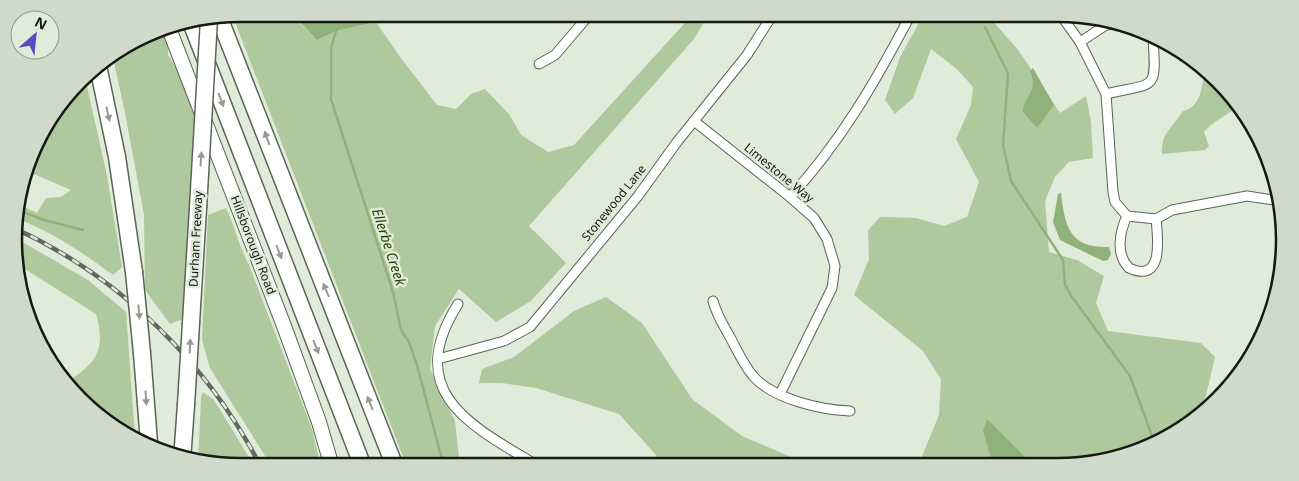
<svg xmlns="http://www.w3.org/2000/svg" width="1299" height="481" font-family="'Noto Sans',sans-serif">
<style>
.green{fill:#afc99e}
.water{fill:#91b17a}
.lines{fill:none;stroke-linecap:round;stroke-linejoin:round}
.stream{stroke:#91b17a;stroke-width:2.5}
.street-casing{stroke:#5b6555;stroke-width:11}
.primary-casing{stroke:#5b6555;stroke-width:16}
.highway-casing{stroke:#5b6555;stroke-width:19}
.street{stroke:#fff;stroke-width:9}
.primary{stroke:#fff;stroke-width:14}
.highway{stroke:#fff;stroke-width:16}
.rail-casing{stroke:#62685d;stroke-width:4.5}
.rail{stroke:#e0ebd9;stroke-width:2.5;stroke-dasharray:8;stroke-linecap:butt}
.highway-bridge-casing{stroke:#5b6555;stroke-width:19;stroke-linecap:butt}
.highway-bridge{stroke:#fff;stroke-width:16}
.oneway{fill:#969894}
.labels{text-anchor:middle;stroke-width:5;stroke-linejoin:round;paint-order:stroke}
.street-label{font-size:12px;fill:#151912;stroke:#e0ebd9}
.water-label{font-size:14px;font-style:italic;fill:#254307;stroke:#e0ebd9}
.rim{fill:none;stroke:#151912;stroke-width:2.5}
</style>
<rect width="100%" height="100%" fill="#e0ebd9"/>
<!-- green -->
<g class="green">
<polygon points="241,14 296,14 296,19 317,40 336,31 376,22 400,57 437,105 456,109 471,94 485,89 509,114 521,135 548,152 574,145 693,14 709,14 693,40 529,226 566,263 531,301 496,322 459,289 435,326 430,369 455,421 460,467 407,467 238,30 233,15"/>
<polygon points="924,14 988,14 990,18 1019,51 1060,113 1086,96 1091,122 1093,158 1069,162 1055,177 1045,201 1049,252 1077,260 1104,276 1096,303 1108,331 1201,343 1215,357 1206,396 1195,419 1146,450 1088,465 918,466 939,415 941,379 923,351 854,295 869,259 868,230 880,217 916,218 944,226 967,217 979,182 956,139 971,105 973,87 958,70 931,49 913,98 895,114 885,100 900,57"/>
<polygon points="162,29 168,40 168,55 177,69 196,119 183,319 170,324 145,290 144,215 125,113 113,57"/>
<path d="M1208,74L1237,107C1228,115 1210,123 1204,132L1209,146L1205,150L1162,154C1161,132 1172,129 1183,111C1200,107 1201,91 1204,76Z"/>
<path d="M85,77L107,176L122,267L113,275C82,252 52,232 16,218L18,204L37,213L46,198L61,197L71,190L29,172L44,127Z"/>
<path d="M226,208C235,227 239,246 249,265L312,429L321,467H272L210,368L202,340L208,215Z"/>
<path d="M17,239L88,280L126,312L135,437L103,421L67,382C97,363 106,349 96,314L17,264Z"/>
<polygon points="606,297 642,323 692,399 742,436 812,466 658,466 656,455 619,414 536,388 501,383 479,383 482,369 514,357 574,311"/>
<polygon points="203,392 214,400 255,467 198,462 201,397"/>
</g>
<!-- water -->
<g class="water">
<polygon points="296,14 380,14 376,22 336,31 317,40 296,18"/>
<path d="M1033,68L1054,105L1037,128L1023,112C1024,95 1039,91 1030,71Z"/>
<path d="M1061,193C1065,228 1070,248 1109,247L1111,254L1108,260L1103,261L1060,240L1053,222L1058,194Z"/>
<polygon points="987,419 1033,465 993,465 983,431"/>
</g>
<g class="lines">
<!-- stream -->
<g class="stream">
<polyline points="985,27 1008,73 1003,145 1011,181 1063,260 1065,285 1072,297 1130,376 1155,444"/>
<polyline points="336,31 331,48 331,99 393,292 401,330 409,342 417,365 444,467"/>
<polyline points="16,209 44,220 83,230"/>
</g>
<!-- street casing -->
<g class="street-casing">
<g id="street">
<polyline points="1060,14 1080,42 1106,94 1113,192 1115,202 1127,216"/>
<polyline points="1080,42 1106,25 1120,23"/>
<polyline points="539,64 555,55 590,14"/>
<path d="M1106,94C1154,82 1157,94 1153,39"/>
<polyline points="694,121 790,197 814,218 827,239 835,266 832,288 780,394"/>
<path d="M790,197C841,142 877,79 911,14"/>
<polyline points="1127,216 1156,219 1172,210 1247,196 1280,201"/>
<path d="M1127,216C1120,231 1115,254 1129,268C1164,284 1158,239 1156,219"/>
<path d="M713,301C717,316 724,326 731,339C738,352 744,365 753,376C773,399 821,410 850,411"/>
<path d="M458,304C402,393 471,426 540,467"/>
<polyline points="438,359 504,341 530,327 638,196 677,142 747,55 773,14"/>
</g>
</g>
<!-- primary casing -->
<g class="primary-casing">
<polyline id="primary" points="168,26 284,326 319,422 332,467"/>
</g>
<!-- highway casing -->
<g class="highway-casing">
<g id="highway">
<polyline points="219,17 395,467"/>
<polyline points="191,22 363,467"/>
<polyline points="98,66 117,157 134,272"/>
<polyline points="191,323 198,208"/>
<polyline points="142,353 149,443"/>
<polyline points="182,460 186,405"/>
</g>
</g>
<!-- street -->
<use href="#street" class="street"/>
<!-- primary -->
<use href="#primary" class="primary"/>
<!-- highway -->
<use href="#highway" class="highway"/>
<!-- rail casing -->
<g class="rail-casing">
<path id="rail" d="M16,229C122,278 208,364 261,467"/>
</g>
<!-- rail -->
<use href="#rail" class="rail"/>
<!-- highway-bridge casing -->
<g class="highway-bridge-casing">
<g id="highway-bridge">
<polyline points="198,208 209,19"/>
<polyline points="134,272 142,353"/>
<polyline points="186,405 191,323"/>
</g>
</g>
<!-- highway-bridge -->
<use href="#highway-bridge" class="highway-bridge"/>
</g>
<!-- one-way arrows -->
<defs><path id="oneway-solid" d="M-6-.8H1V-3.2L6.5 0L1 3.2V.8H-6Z" transform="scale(1.25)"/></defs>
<g class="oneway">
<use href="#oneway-solid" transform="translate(221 100) rotate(69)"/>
<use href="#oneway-solid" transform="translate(108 114) rotate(78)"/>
<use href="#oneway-solid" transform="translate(267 138) rotate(-110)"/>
<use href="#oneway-solid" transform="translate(201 159) rotate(-86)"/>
<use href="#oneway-solid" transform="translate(279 252) rotate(69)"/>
<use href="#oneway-solid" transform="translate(326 290) rotate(-113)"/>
<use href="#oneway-solid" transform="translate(139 312) rotate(85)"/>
<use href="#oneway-solid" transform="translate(190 346) rotate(-87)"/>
<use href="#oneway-solid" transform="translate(316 347) rotate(69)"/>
<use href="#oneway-solid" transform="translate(146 398) rotate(86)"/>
<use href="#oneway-solid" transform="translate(370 403) rotate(-111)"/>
</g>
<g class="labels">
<!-- street labels -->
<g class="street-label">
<text transform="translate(779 173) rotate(39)" y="4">Limestone Way</text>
<text transform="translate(614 203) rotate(-51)" y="4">Stonewood Lane</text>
<text transform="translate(196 239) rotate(-87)" y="4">Durham Freeway</text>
<text transform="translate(253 245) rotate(69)" y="4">Hillsborough Road</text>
</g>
<!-- water labels -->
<g class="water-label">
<text transform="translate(389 247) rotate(72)" y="5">Ellerbe Creek</text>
</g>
</g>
<!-- crop -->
<path d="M0 0H1299V481H0ZM240 22H1058A218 218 0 0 1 1276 240V240A218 218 0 0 1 1058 458H240A218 218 0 0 1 22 240V240A218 218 0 0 1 240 22Z" fill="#d0dac9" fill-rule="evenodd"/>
<path class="rim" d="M240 22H1058A218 218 0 0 1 1276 240V240A218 218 0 0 1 1058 458H240A218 218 0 0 1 22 240V240A218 218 0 0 1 240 22Z"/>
<!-- north arrow -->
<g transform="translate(35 35) rotate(27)"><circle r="24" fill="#e0ebd9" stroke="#8f9789"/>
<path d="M0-4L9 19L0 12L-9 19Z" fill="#5c4ac3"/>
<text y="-8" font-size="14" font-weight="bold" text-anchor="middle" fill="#151912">N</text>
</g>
</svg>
